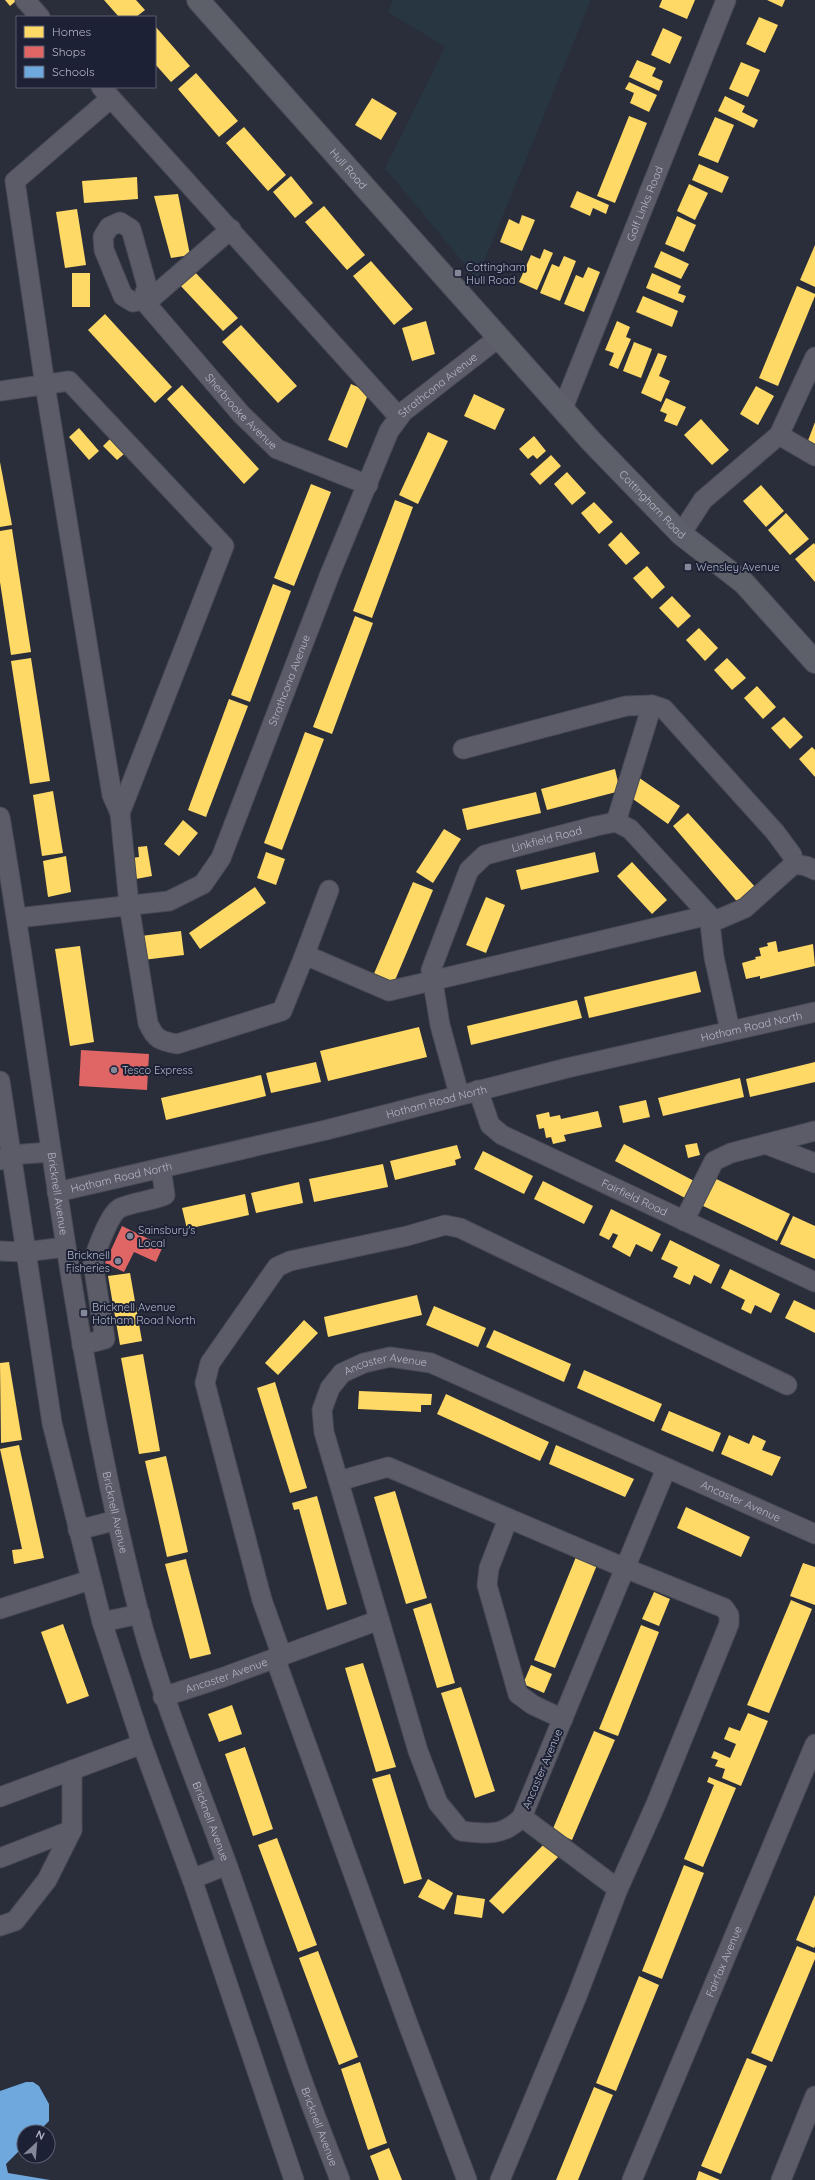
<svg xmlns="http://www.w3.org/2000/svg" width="815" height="2180" font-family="Quicksand,sans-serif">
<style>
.green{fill:#273640}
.homes{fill:#ffd966}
.shops{fill:#e06666}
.schools{fill:#6fa8dc}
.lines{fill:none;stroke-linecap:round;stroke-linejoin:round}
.minor-casing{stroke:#484a54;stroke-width:21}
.major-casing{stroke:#484a56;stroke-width:24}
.minor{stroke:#5b5c67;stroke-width:19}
.major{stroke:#5d5f69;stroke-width:22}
.poi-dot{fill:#848798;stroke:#1d2135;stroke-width:1.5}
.labels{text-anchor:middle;stroke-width:4;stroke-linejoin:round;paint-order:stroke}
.street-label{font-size:11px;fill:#b5b8ca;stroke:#1d2135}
.poi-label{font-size:11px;fill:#b5b8ca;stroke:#1d2135;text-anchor:start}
</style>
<rect width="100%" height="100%" fill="#2a2d3a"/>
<!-- green -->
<polygon class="green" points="393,0 591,0 477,279 385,168 445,47 388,12"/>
<!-- homes -->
<g class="homes">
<polygon points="5,0 17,0 10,6"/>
<polygon points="104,0 136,0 145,10 136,17 119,17"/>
<polygon points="662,0 695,0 687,19 659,7"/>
<polygon points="767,0 785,0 782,7"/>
<polygon points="759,17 778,25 765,53 746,44"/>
<polygon points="155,26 190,66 171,82 155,64"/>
<polygon points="663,28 682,37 670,64 651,55"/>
<polygon points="637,60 656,68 652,76 663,81 659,91 629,77"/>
<polygon points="741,62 760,70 748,97 729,89"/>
<polygon points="196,73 238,121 219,137 178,89"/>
<polygon points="629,82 657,95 649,112 630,103 634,93 625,89"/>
<polygon points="725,96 745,106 742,112 758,120 754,128 718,111"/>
<polygon points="372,98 397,113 381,140 355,125"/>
<polygon points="629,116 647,123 615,203 597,196"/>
<polygon points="715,117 734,125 718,163 698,155"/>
<polygon points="244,127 286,175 268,191 226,143"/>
<polygon points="699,164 729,177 722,193 692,180"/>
<polygon points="291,176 313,203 295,218 273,192"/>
<polygon points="137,177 138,199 84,203 82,181"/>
<polygon points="689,184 708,193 695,220 677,211"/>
<polygon points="577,191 609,205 606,214 593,208 590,216 570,207"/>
<polygon points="178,194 190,255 171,258 154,196"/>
<polygon points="324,206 365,255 347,270 305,222"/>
<polygon points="77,209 86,265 65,268 56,212"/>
<polygon points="522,215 535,220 522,251 500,242 509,219 519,224"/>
<polygon points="677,216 696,225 684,252 665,244"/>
<polygon points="815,245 815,287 800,280"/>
<polygon points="544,249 553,253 537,290 519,282 531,255 540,259"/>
<polygon points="661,251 689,264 681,279 654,267"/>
<polygon points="564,256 576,261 560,301 540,293 552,264 559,267"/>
<polygon points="371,261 413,309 394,325 353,276"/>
<polygon points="588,267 600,272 584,312 564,304 576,275 583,278"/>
<polygon points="193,270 238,318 223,331 178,283"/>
<rect x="72" y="273" width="18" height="34"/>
<polygon points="652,273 681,286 678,293 686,296 683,303 646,288"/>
<polygon points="797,286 815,294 815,296 778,386 759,378"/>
<polygon points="643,296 678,311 672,327 636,312"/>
<polygon points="105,314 172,387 155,403 88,330"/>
<polygon points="426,321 435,354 412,361 402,328"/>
<polygon points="617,321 630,327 626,337 631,339 618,369 609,365 614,353 605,350"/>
<polygon points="241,325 297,386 278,403 222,342"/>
<polygon points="634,342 652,349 641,378 623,371"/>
<polygon points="658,353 667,356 659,376 670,381 661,402 641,393"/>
<polygon points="351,384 369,392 347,448 328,440"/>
<polygon points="182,385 259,469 244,484 167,399"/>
<polygon points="756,386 774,396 758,425 740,414"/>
<polygon points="474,394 505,409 495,430 464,416"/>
<polygon points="666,398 686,407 677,426 664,421 667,414 660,411"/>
<polygon points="701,419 729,450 712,465 684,435"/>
<polygon points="815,422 815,450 806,446"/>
<polygon points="79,428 99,451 89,460 69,437"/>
<polygon points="428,432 448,441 418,504 399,495"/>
<polygon points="534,436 546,451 537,459 533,455 528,459 519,449"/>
<polygon points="110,439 124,454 117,460 103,446"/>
<polygon points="551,455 561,466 540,485 530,474"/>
<polygon points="0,462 12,525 0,527"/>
<polygon points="567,472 586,493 572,505 554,484"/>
<polygon points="311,484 331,492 294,586 274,578"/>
<polygon points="761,485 784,511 766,527 743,501"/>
<polygon points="395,500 413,507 372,618 353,611"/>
<polygon points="594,502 613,522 599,534 581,513"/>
<polygon points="786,513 809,539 790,555 768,530"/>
<polygon points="12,529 31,652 11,655 0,582 0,531"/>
<polygon points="621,532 640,553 626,565 608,545"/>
<polygon points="814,543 815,545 815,582 795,559"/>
<polygon points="647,566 665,587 652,599 633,578"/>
<polygon points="273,584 291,591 250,702 231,695"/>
<polygon points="672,596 691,616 678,628 659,608"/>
<polygon points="355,616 373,623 332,734 313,727"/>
<polygon points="699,628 718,648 705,661 686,640"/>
<polygon points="31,658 50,781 30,784 11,661"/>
<polygon points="727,658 746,678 732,690 714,670"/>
<polygon points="757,686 776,707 763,719 744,698"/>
<polygon points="229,699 248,706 206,817 188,810"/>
<polygon points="784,717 803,737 790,749 771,728"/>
<polygon points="305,732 324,739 282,850 264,843"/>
<polygon points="812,747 815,750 815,777 799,759"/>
<polygon points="615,769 620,791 547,810 541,789"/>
<polygon points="638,777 680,806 668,824 626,794"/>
<polygon points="53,791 63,853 42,856 33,795"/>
<polygon points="536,792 541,813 467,830 462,809"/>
<polygon points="688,813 757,889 740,905 673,826"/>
<polygon points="183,820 198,833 179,856 164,844"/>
<polygon points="444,829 461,839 433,883 416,872"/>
<polygon points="147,846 152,876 136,879 132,858 139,857 138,847"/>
<polygon points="266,852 285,859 276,885 257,878"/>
<polygon points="595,852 599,872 521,890 516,870"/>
<polygon points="66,856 71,892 48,897 43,861"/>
<polygon points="632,862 667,900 652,914 617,876"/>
<polygon points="413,882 433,890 393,985 373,976"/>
<polygon points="255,887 266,903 200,949 189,933"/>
<polygon points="486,897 505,905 486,953 466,945"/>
<polygon points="181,931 184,955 143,960 141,936"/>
<polygon points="776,941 778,952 813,944 815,966 760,979 760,976 746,979 742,963 756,959 755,957 761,956 759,948 768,946 767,943"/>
<polygon points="80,946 94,1042 70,1046 55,949"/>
<polygon points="696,971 701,992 589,1018 584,997"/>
<polygon points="577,1000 582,1018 471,1045 467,1026"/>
<polygon points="419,1027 427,1057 328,1081 320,1051"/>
<polygon points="316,1062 321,1082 271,1093 266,1073"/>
<polygon points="815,1062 815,1082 750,1097 746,1079"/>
<polygon points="261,1075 266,1096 166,1120 161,1098"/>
<polygon points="740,1078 744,1097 663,1116 658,1098"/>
<polygon points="646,1100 650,1117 623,1123 619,1106"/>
<polygon points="598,1111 602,1127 564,1135 566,1141 553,1144 551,1137 546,1138 544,1128 539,1129 536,1115 549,1112 550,1117 560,1115 561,1119"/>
<polygon points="697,1143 700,1155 688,1158 685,1145"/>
<polygon points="624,1144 696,1182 687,1199 615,1161"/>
<polygon points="457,1145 461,1158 455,1160 456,1165 395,1180 390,1161"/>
<polygon points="483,1151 533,1176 524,1194 474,1169"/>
<polygon points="383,1164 388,1187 314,1202 309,1179"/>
<polygon points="712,1177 790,1214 777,1241 699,1204"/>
<polygon points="543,1181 593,1206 584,1224 534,1199"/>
<polygon points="299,1182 303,1203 256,1213 251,1193"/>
<polygon points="245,1194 249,1215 187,1229 182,1208"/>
<polygon points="611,1209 661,1234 652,1252 636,1244 630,1257 612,1247 618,1235 613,1233 609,1240 599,1235"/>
<polygon points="793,1216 815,1226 815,1259 780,1244"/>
<polygon points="670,1240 720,1265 711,1284 694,1275 690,1285 673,1277 678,1267 661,1259"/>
<polygon points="730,1269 780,1294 771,1313 755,1305 751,1314 741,1309 745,1300 721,1288"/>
<polygon points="130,1273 142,1341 120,1345 108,1276"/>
<polygon points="417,1295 422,1315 328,1337 324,1317"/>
<polygon points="794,1300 815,1310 815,1333 785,1318"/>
<polygon points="434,1306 486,1328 478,1347 426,1325"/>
<polygon points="304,1320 318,1333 278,1375 265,1363"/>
<polygon points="494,1330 571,1364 564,1382 486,1347"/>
<polygon points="143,1354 160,1451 139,1454 121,1358"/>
<polygon points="9,1362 22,1440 1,1443 0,1363"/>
<polygon points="584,1370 662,1404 654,1422 577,1388"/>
<polygon points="275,1382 307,1488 290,1493 257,1388"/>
<polygon points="359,1391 432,1394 431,1405 421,1405 421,1412 358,1409"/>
<polygon points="446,1394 549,1442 540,1461 437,1414"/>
<polygon points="669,1411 721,1433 713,1452 661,1430"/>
<polygon points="729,1435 749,1444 753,1435 766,1441 762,1450 781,1457 772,1476 721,1454"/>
<polygon points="19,1445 44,1558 14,1564 12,1550 22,1549 0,1449"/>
<polygon points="556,1445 634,1479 625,1497 549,1464"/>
<polygon points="166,1456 188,1552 167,1557 145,1461"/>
<polygon points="395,1491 427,1598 406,1604 374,1497"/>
<polygon points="317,1496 347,1604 327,1610 299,1509 294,1510 292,1503"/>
<polygon points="686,1507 750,1537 741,1557 677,1528"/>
<polygon points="576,1557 597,1565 555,1668 534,1660"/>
<polygon points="186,1559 211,1654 190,1659 165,1564"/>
<polygon points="803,1563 815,1567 815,1605 790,1596"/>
<polygon points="654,1592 670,1599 659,1626 642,1619"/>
<polygon points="791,1600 812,1609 769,1713 747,1705"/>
<polygon points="431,1603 455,1683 437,1688 413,1609"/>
<polygon points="63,1624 89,1696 67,1704 41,1632"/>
<polygon points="641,1625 659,1632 618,1736 599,1729"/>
<polygon points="363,1663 396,1767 376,1772 345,1668"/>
<polygon points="531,1665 552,1674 544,1693 523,1684"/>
<polygon points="461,1687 495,1791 475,1798 441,1693"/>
<polygon points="232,1705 242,1734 219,1742 208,1714"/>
<polygon points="748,1713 768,1721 741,1786 722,1778 725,1769 715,1766 718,1760 711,1758 714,1751 730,1758 736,1744 724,1739 729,1727 740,1731"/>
<polygon points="594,1731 615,1740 572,1840 552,1831"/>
<polygon points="245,1747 273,1829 253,1836 225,1754"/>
<polygon points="390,1774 422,1879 404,1884 372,1779"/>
<polygon points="709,1777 736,1788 703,1867 684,1859 714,1785 707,1782"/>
<polygon points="277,1838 317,1945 298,1952 258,1845"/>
<polygon points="548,1840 562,1853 503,1914 489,1901"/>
<polygon points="684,1865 704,1873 662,1979 642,1971"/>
<polygon points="428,1879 453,1893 444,1910 418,1897"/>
<polygon points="457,1895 485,1899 482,1918 454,1914"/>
<polygon points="815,1895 815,1946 814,1948 796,1940"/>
<polygon points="797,1946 815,1953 815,1959 772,2062 751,2053"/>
<polygon points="318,1951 358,2057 339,2065 299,1958"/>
<polygon points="639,1976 659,1985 616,2091 596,2083"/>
<polygon points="747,2058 767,2066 721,2174 701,2166"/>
<polygon points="360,2062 387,2143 368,2150 341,2069"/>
<polygon points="594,2087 613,2095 607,2109 578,2180 556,2180"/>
<polygon points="389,2148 400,2175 402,2180 379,2180 375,2169 370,2156"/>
<polygon points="699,2171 720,2180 696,2180"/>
</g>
<!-- shops -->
<g class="shops">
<polygon points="81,1050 149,1054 147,1090 79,1086"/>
<polygon points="122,1226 163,1246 156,1262 134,1252 124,1272 105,1263"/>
</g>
<!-- schools -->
<polygon class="schools" points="26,2082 33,2082 39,2086 49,2104 49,2121 38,2132 24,2132 24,2146 6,2164 8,2173 50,2180 0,2180 0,2091"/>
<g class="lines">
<!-- minor casing -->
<g class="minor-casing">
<g id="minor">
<polyline points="25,0 40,17"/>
<polyline points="101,87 398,416"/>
<polyline points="111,98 15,181 45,385 112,795 120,813"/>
<path id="s1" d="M143,300L147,286L131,229L120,222L109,227L103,237L104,250L123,296L133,302L143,300L241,414L277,449L368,485"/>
<polyline points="146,303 231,229"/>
<path d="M0,391L69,381L224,546L120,813L129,905L148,1023C155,1039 160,1041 177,1044L282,1011L303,959L310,957L389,991L709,915"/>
<path id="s2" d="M563,408L726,0"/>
<polyline points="779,435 815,456"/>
<polyline points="681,534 703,500 779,435 815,357"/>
<polyline points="463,749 626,706 652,705 664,709 775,832 792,855 794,864"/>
<path id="s3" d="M0,817C45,1083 72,1352 139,1613C162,1700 197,1782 228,1867C250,1929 271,1992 293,2054C307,2096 324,2138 340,2180"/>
<polyline points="616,822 652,705"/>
<path id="s4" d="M17,918L169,901L203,884L221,858L330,574L389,431L403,412L498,338"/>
<polyline points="710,923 745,908 794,864 806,866 815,870"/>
<polyline points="303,959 329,890"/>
<polyline points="0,1081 52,1423 102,1622 142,1744 192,1879 294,2180"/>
<path id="s5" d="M478,1090L490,1125L502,1135L815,1282"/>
<path id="s6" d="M459,1094L440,1025L431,970L469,870L485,855L596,826L616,822L630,829L709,915L714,957L730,1030"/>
<polyline points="765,1144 815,1163"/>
<polyline points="0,1160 10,1155 51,1152"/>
<path id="s7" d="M57,1192L326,1130L567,1068L815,1012"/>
<polyline points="684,1221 714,1161 731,1153 815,1131"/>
<polyline points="0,1251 25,1252 65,1247"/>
<path d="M82,1345L105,1339L93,1263C96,1251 109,1214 120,1208C134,1202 151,1201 165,1195L161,1168"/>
<path id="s8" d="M666,1469L522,1817C503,1837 485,1834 461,1831L438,1803L418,1751L324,1432L322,1410L330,1388L342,1373L364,1363L390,1357L431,1363L815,1534"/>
<polyline points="339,1481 388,1467 625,1568 724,1608 729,1615 729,1624 656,1804 618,1889 577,1996 500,2180"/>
<polyline points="508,1519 489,1568 487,1585 518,1694 533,1705 563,1719"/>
<polyline points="78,1530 117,1520"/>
<polyline points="0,1609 90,1580"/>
<polyline points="102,1622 140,1614"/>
<polyline points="282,1656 262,1600 205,1383 210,1363 277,1267 290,1261 407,1236 445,1225 460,1228 787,1385"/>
<polyline points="275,1658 408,2024 467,2180"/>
<path id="s9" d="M163,1697L224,1677L379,1620"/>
<polyline points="0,1797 142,1744"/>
<polyline points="522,1817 618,1889"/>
<polyline points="0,1858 72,1830"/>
<polyline points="192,1879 227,1865"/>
<polyline points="0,1926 15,1921 47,1880 72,1830 72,1770"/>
<path id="s10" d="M632,2180L815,1744"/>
<polyline points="781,2180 815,2096"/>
</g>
</g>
<!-- major casing -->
<g class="major-casing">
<g id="major">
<path id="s11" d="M198,0L591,441L681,534L744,583L815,662"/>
</g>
</g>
<!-- minor -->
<use href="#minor" class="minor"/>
<!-- major -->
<use href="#major" class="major"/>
</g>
<!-- markers -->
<g class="poi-dot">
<rect x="454" y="269" width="8" height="8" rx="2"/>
<rect x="684" y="563" width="8" height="8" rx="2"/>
<circle cx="114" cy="1070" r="4"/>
<circle cx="130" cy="1236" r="4"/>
<circle cx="118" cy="1261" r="4"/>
<rect x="80" y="1309" width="8" height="8" rx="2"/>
</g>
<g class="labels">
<!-- street labels -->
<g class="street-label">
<text dy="4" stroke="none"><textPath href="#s11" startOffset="226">Hull Road</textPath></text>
<text dy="4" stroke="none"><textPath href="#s2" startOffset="220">Golf Links Road</textPath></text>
<text dy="4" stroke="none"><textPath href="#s4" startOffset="749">Strathcona Avenue</textPath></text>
<text dy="4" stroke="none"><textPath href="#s1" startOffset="344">Sherbrooke Avenue</textPath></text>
<text dy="4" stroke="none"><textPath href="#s11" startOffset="679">Cottingham Road</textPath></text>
<text dy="4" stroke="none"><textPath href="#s4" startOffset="413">Strathcona Avenue</textPath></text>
<text dy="4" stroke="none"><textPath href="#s6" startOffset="320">Linkfield Road</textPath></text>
<text dy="4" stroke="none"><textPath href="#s7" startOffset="714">Hotham Road North</textPath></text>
<text dy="4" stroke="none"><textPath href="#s7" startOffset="390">Hotham Road North</textPath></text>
<text dy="4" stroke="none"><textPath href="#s7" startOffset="66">Hotham Road North</textPath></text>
<text dy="4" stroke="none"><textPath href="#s3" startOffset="381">Bricknell Avenue</textPath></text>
<text dy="4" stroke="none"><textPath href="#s5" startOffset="199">Fairfield Road</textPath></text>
<text dy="4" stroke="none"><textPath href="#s8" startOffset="977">Ancaster Avenue</textPath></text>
<text dy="4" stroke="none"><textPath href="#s8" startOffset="1363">Ancaster Avenue</textPath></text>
<text dy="4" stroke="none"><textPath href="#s3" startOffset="705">Bricknell Avenue</textPath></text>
<text dy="4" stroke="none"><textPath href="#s9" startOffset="67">Ancaster Avenue</textPath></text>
<text transform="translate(542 1769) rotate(-67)" y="4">Ancaster Avenue</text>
<text dy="4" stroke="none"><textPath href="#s3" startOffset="1029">Bricknell Avenue</textPath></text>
<text dy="4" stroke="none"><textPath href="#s10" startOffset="237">Fairfax Avenue</textPath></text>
<text dy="4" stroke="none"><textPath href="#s3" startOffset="1353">Bricknell Avenue</textPath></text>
</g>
<!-- poi labels -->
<g class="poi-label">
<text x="466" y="271">Cottingham<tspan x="466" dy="13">Hull Road</tspan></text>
<text x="696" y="571">Wensley Avenue</text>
<text x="122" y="1074">Tesco Express</text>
<text x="138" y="1234">Sainsbury's<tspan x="138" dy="13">Local</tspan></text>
<text x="110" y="1259" text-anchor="end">Bricknell<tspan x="110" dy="13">Fisheries</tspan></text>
<text x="92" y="1311">Bricknell Avenue<tspan x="92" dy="13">Hotham Road North</tspan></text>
</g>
</g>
<!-- legend -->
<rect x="16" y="16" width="140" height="72" fill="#1d2135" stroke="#5a5d71"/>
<rect x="24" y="26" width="20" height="12" fill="#ffd966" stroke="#5a5d71"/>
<text x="52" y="36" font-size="12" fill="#b5b8ca">Homes</text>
<rect x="24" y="46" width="20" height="12" fill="#e06666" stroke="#5a5d71"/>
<text x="52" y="56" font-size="12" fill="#b5b8ca">Shops</text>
<rect x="24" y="66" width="20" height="12" fill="#6fa8dc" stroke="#5a5d71"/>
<text x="52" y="76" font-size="12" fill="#b5b8ca">Schools</text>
<!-- north arrow -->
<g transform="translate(36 2144) rotate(26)"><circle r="19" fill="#1d2135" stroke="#5a5d71"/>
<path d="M0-3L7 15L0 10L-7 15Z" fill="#848798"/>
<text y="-6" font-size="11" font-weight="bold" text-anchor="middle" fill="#b5b8ca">N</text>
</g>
</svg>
